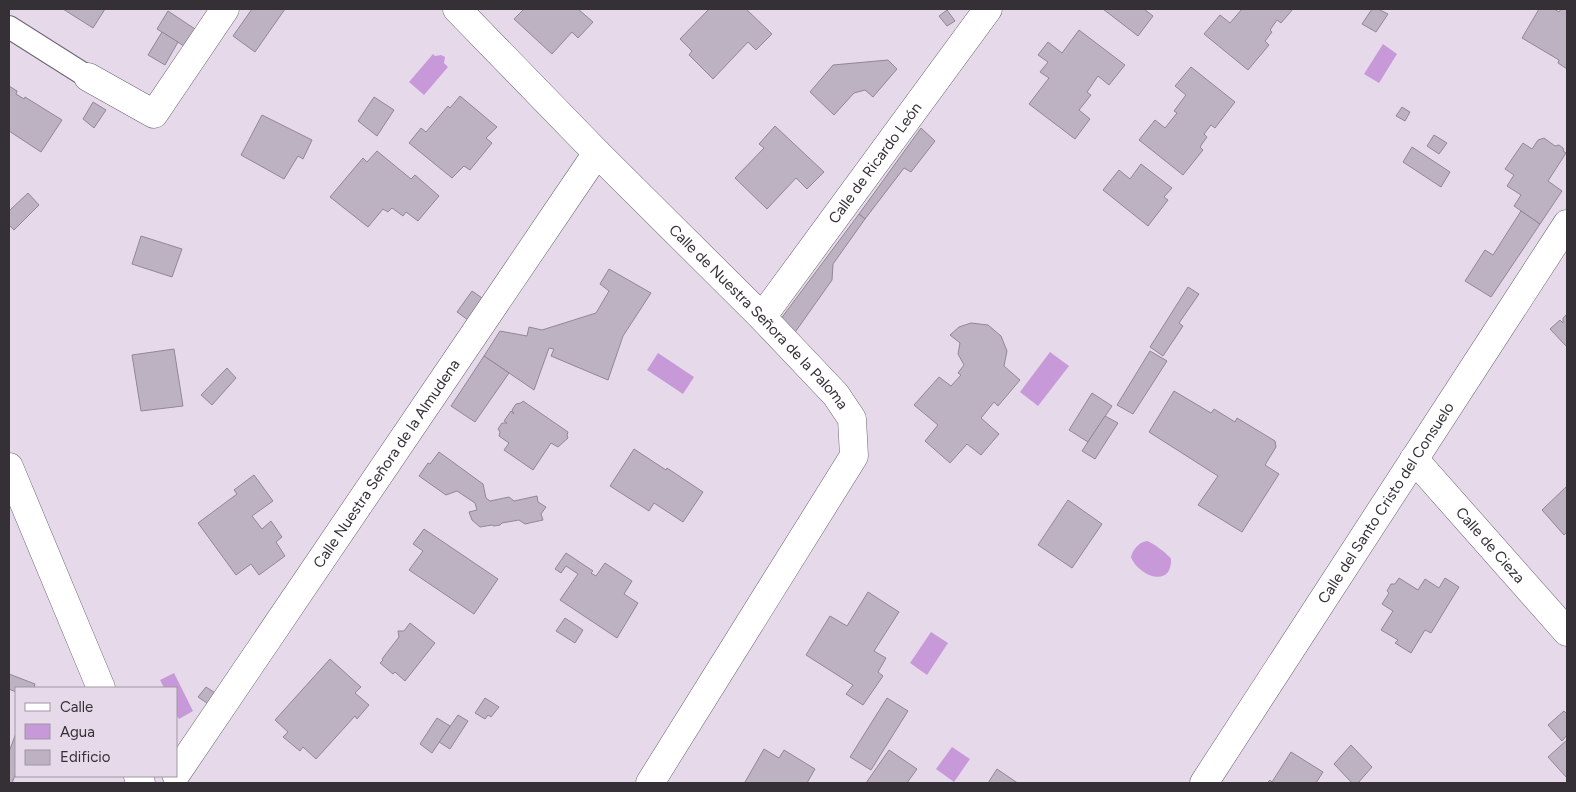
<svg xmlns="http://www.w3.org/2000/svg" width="1576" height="792" font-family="Figtree,sans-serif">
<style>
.water{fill:#c899d9}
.building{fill:#bdb2c1;stroke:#928796}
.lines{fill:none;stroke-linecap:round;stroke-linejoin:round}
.pedestrian-casing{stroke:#6e6472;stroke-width:24}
.minor-casing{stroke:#6e6472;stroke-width:29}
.pedestrian{stroke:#fff;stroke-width:22}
.minor{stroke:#fff;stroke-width:28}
.labels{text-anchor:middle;stroke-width:4;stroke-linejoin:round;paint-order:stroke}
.street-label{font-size:15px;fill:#343036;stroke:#e6daea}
</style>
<rect width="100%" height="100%" fill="#e6daea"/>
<!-- water -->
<g class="water">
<polygon points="1383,44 1397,54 1379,83 1364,74"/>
<polygon points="433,54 435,56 441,55 445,57 444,63 448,67 424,95 409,82"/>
<polygon points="1050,352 1069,366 1038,406 1020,392"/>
<polygon points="658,353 694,377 683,394 647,370"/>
<path d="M1147,541C1152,542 1169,555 1171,559C1172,589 1138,576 1131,557C1133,549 1139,542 1147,541Z"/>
<polygon points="931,632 948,643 927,675 910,663"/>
<polygon points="174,673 193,711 179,719 176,714 176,688 164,688 160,680"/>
<polygon points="952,747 970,759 954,782 936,769"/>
</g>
<!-- building -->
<g class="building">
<polygon points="63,9 105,9 93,28"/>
<polygon points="252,9 285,9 255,52 233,36"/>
<polygon points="524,9 578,9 593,22 578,38 572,32 552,54 514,19"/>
<polygon points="709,9 746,9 772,34 756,50 748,42 713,79 689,55 692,51 680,39"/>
<polygon points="1103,9 1144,9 1153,16 1138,36"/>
<polygon points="1242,9 1293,9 1281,23 1277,20 1270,30 1272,32 1265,41 1269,45 1248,70 1204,34 1220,15 1230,23"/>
<polygon points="1372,9 1378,9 1388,14 1376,32 1362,24"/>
<polygon points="1539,9 1554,9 1559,12 1561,9 1567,9 1567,69 1558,63 1559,60 1522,38"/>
<polygon points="947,10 955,21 947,26 939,16"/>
<polygon points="168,11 195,29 184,46 157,29"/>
<polygon points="1079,30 1125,65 1109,85 1098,76 1087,92 1091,95 1079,110 1090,119 1075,139 1029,104 1049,78 1040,72 1048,62 1038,55 1048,42 1062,53"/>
<polygon points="162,32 178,42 165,65 148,55"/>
<polygon points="888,60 897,69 873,97 865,90 854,93 834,115 810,92 833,65"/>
<polygon points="1191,67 1235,102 1215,128 1211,125 1204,134 1207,137 1200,147 1203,150 1183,175 1139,140 1155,120 1165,128 1177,113 1174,111 1186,95 1175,86"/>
<polygon points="9,86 17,91 16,94 24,99 25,97 62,120 41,152 9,131"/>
<polygon points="460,96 497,127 486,138 492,143 470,170 464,166 452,178 409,143 421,128 426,132 448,106 450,108"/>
<polygon points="374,97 394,110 377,136 358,121"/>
<polygon points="93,102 106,110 94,128 83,119"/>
<polygon points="1402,107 1410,112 1405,121 1396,116"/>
<polygon points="262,115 312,140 303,159 298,156 284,179 241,155"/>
<polygon points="775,126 824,172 807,189 796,178 767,209 735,178 764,148 759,144"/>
<polygon points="921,128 935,141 911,172 904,168 865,219 859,214"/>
<polygon points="1434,135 1447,143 1439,154 1427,146"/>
<polygon points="1544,138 1555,146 1559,145 1563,148 1564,152 1566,153 1548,181 1562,191 1540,224 1514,206 1521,195 1507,186 1514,175 1505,169 1523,143 1532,149 1538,140"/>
<polygon points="1412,147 1450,172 1441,187 1403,162"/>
<polygon points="377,151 411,179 415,175 439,196 418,221 406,212 403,216 392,208 388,212 383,209 368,227 330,197 363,158 367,162"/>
<polygon points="1141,164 1172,188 1164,197 1168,200 1148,226 1103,190 1119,170 1130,179"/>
<polygon points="28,193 39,205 14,230 9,225 9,211"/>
<polygon points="1521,211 1540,224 1491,297 1465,281 1485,250 1493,255"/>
<polygon points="859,214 865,219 833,264 832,280 791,338 777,324"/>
<polygon points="141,236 182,249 172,277 132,264"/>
<polygon points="609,269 651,293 623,336 608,380 551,356 554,349 549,348 534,390 484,356 500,331 527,336 529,327 542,330 596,313 609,291 600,284"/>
<polygon points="1188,287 1199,294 1179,323 1183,326 1163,356 1150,347"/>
<polygon points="472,291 482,298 468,320 457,312"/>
<polygon points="1566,315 1567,315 1567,347 1550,329 1560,320 1563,323 1563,318"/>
<polygon points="971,323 988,325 1001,336 1007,351 1004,366 1020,380 998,406 994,402 981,418 999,434 981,455 967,444 950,463 925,441 938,425 914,405 939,377 951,386 961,375 958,373 964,365 958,354 960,343 950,335 959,327"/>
<polygon points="174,349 183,406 141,411 132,355"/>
<polygon points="1150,351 1167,361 1133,414 1117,405"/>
<polygon points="484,356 509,373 475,422 451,406"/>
<polygon points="227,368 236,378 212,405 201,395"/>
<polygon points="1174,391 1211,413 1214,409 1235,422 1237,418 1275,441 1276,447 1265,465 1279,474 1242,532 1198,505 1218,476 1149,432"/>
<polygon points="1092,393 1112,406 1088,442 1069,430"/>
<polygon points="523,401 568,432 567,435 568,438 558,447 551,443 533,470 504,450 509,443 499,436 500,432 498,429 502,423 507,423 504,421 511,411 514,414 512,410 516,404 521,403"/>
<polygon points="1105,416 1118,423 1095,459 1082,451"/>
<polygon points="634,449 666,470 667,468 703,492 683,522 654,503 649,511 610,486"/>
<polygon points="439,452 483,484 486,498 490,501 509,497 514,501 537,496 538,502 546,507 541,514 543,520 525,524 519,520 502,523 500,525 494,526 492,525 480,527 472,520 469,512 477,510 475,503 457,491 446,495 419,476 428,463 430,464"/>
<polygon points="254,475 273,501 252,516 262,529 271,521 282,537 276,542 285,556 259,575 251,564 236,575 198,523 237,494 234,490"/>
<polygon points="1567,486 1567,532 1564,535 1542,510"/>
<polygon points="1068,500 1102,524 1072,568 1038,545"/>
<polygon points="424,529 498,579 474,614 409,570 423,551 413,544"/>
<polygon points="566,553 593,571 591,573 596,576 605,563 632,581 624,594 638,603 617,638 560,600 578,574 566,566 561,573 555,569"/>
<polygon points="1399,578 1418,590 1425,579 1439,588 1445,578 1459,587 1431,633 1425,630 1411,653 1395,643 1398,640 1381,630 1393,611 1382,604 1389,593 1387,591 1391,584 1395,584"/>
<polygon points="868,592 899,612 874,651 886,658 878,672 883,676 863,705 846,694 853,685 806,655 830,616 847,626"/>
<polygon points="565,618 583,630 575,643 556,631"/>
<polygon points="410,623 435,643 405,681 395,672 393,674 380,663 383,660 382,659 399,637 398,631 404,631"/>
<polygon points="330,659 361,687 355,693 369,705 357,719 355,716 316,759 303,747 300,751 283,737 288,732 275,720"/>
<polygon points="9,674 35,684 34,688 16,688 16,692 9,689"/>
<polygon points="206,687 220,696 213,707 198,697"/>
<polygon points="485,698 499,707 491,717 488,715 485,719 475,713"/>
<polygon points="887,698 908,711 871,770 850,757"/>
<polygon points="1564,711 1567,714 1567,735 1562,741 1548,725"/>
<polygon points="458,715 468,721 450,749 439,742"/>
<polygon points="437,718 450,726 432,753 420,744"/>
<polygon points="16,733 16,773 12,783 9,783 9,752"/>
<polygon points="1567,740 1567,778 1548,757"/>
<polygon points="1351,745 1372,767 1358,783 1352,783 1334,764"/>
<polygon points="764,749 779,758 784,750 815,769 807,783 747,783 745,782"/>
<polygon points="889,750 917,769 907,783 866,783"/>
<polygon points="1291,752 1323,772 1316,783 1267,783 1270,780 1272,782"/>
<polygon points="997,769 1016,782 1018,783 988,783"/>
</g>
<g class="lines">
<!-- pedestrian casing -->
<g class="pedestrian-casing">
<polyline id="pedestrian" points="9,27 88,77"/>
</g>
<!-- minor casing -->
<g class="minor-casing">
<g id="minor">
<path id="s1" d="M457,9L597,153L762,317L836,395L852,419L854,456L650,783"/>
<polyline points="88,77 154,114 225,9"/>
<path id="s2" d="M762,317L988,9"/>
<path id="s3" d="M1414,459L1567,632"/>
<polyline points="9,467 101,688"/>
<path id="s4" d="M176,774L597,153"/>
<polyline points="138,776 141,783"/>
<path id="s5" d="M1204,783L1567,224"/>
</g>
</g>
<!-- pedestrian -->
<use href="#pedestrian" class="pedestrian"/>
<!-- minor -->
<use href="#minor" class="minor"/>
</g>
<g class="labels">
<!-- street labels -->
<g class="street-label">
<text dy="5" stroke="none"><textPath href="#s2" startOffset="191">Calle de Ricardo León</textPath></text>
<text dy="5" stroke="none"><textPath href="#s1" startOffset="431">Calle de Nuestra Señora de la Paloma</textPath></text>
<text dy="5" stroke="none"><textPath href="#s4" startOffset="375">Calle Nuestra Señora de la Almudena</textPath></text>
<text dy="5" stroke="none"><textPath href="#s5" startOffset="334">Calle del Santo Cristo del Consuelo</textPath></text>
<text dy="5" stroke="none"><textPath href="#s3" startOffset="115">Calle de Cieza</textPath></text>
</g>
</g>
<!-- border -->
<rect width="1576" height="792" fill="none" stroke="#343036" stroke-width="20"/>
<!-- legend -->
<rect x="15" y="687" width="162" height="90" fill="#e6daea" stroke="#9f96a2"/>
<rect x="25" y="703" width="25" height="8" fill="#ffffff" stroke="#9f96a2"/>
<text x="60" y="712" font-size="15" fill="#343036">Calle</text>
<rect x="25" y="724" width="25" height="15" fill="#c899d9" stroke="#9f96a2"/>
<text x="60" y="737" font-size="15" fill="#343036">Agua</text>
<rect x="25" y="750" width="25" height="15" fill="#bdb2c1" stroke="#9f96a2"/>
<text x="60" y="762" font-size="15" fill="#343036">Edificio</text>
</svg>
